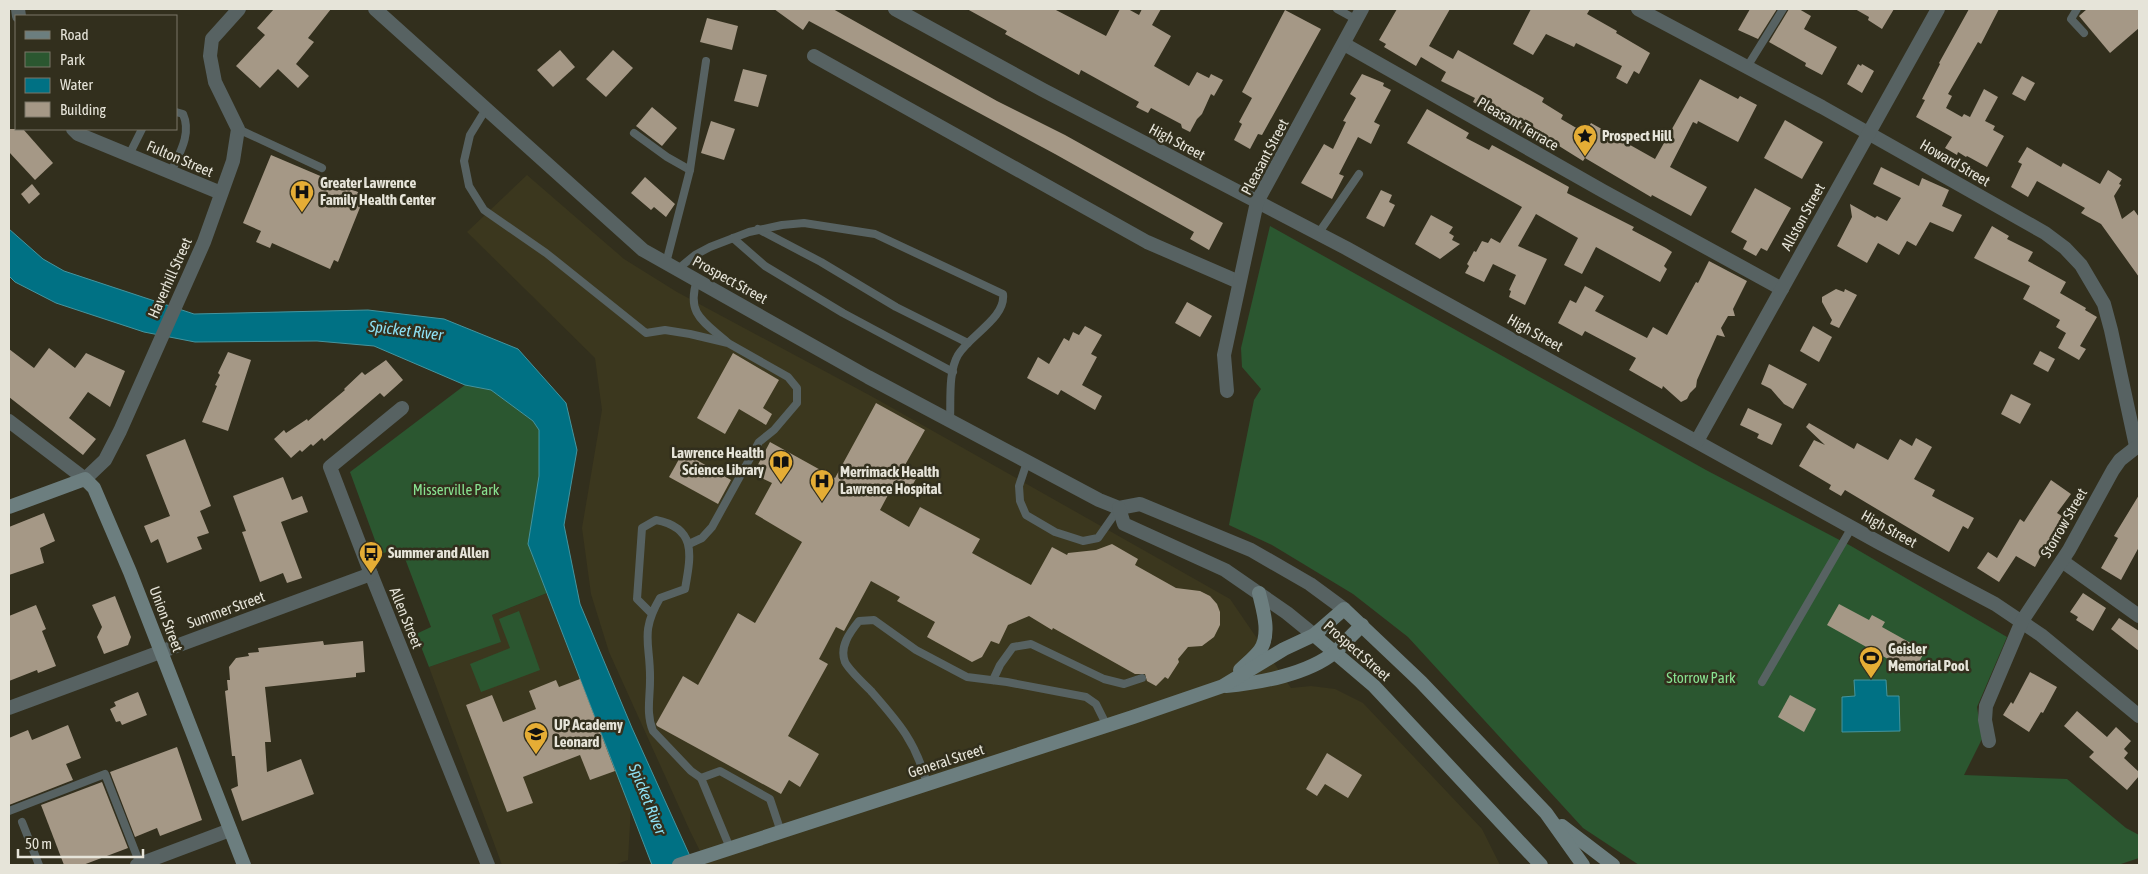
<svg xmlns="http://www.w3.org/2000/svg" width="2148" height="874" font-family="'Asap Condensed',sans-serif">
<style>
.built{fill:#3b371e}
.green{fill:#2b5730}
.water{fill:#007184;stroke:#45949e}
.building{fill:#a59886}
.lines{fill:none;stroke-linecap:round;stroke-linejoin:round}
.service{stroke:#576262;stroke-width:8}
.minor{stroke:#576262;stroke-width:14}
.tertiary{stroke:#576262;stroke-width:14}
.secondary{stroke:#6c7e7f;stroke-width:14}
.labels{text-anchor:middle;stroke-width:5;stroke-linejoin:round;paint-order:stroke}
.street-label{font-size:15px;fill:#e6e4d9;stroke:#322f1d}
.poi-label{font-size:15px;font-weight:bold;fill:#e6e4d9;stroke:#322f1d;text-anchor:start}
.park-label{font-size:15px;fill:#88e290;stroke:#322f1d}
.water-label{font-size:16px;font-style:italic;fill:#8de0f4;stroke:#322f1d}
</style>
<rect width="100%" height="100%" fill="#322f1d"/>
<!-- built -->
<g class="built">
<polygon points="527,175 624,259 677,292 871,396 1230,599 1291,688 1311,686 1335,689 1363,703 1482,829 1500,865 707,865 690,831 609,652 591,594 582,528 602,410 595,358 467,232"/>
<polygon points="547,593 631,806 628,860 614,865 502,865 429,667 500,642 492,615"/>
</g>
<!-- green -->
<g class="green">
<polygon points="1270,226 1706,470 1851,546 2007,637 1977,707 1982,739 1964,775 2067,779 2126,828 2139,835 2139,858 2118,865 1639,865 1583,828 1408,637 1353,594 1272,545 1229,525 1254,400 1261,389 1242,367 1241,348"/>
<polygon points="465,385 491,390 533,421 539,430 539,476 528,544 547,593 492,615 501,642 429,667 416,634 431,627 401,548 380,554 350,472"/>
<polygon points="519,611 540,670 481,692 470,664 510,648 499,619"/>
</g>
<!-- water -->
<g class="water">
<polygon points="9,229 43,259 64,271 194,314 368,310 444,319 518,349 566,403 577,450 564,525 580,604 632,728 694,865 652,865 528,544 539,476 539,430 533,421 491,390 465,385 374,346 317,341 195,342 144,332 56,303 15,282 9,276"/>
<polygon points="1854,680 1886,680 1887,696 1899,696 1900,731 1842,732 1842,697 1855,696"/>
</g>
<!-- building -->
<g class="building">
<polygon points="274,9 331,9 308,38 314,42 296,64 309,76 298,88 278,69 260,88 236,66 265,35 257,28"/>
<polygon points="774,9 833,9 997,101 1065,135 1223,223 1209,250 1190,239 1194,232 1055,154 809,21 803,30"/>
<polygon points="967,9 1054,9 1106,36 1120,9 1128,9 1139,15 1142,9 1161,9 1152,25 1171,36 1154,66 1189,86 1197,72 1209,78 1211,74 1223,80 1214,96 1211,94 1202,114 1197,119 1190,132 1182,128 1181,124 1151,108 1148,113 1136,107 1139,102 1081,70 1079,75 1005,34 1007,31"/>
<polygon points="1397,9 1450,9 1429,46 1453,59 1458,50 1544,98 1542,102 1563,115 1561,119 1585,133 1591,123 1655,159 1700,79 1738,99 1740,96 1757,105 1738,142 1698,121 1697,124 1693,122 1670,167 1707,187 1691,216 1652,195 1651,197 1585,158 1583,161 1551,141 1549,145 1473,102 1475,98 1441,81 1446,72 1421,57 1416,66 1384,47 1386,44 1379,40"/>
<polygon points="1531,9 1590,9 1587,14 1617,31 1616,33 1650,53 1639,74 1634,71 1627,84 1616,78 1622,66 1576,43 1574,47 1546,34 1533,55 1513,44"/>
<polygon points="1750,9 1777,9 1758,39 1738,30"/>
<polygon points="1789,9 1799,9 1811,16 1804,29 1837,47 1822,75 1805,66 1806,63 1769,42"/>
<polygon points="1855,9 1894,9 1882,29 1868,20 1869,17"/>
<polygon points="1969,9 1999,9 1981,44 1978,42 1948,94 1952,96 1946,108 1962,117 1964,114 1970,117 1984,89 1998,97 1985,121 1995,126 1993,130 2004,136 1987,167 1967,156 1966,157 1958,152 1957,155 1945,148 1952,137 1916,117 1925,100 1922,99 1940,64 1939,63"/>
<polygon points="2087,9 2139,9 2139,28 2110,53 2079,16"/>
<polygon points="1285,10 1321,29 1262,135 1258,134 1250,149 1234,140 1242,124 1239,122 1252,98 1242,92"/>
<polygon points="707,18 738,26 732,50 700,42"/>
<polygon points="560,50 575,67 553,87 537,70"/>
<polygon points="613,50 633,68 606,97 586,79"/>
<polygon points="1858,64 1861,66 1862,64 1874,71 1862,93 1847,84"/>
<polygon points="743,69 767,75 758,107 734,101"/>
<polygon points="1362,74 1384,83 1383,86 1391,90 1374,122 1380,125 1371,144 1358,137 1339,174 1344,176 1332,199 1301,183 1324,144 1333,149 1346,122 1343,121 1356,98 1350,94"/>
<polygon points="2022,76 2035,83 2025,101 2012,94"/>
<polygon points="652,107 677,128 662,146 636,126"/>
<polygon points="1427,109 1469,133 1466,138 1489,150 1492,145 1531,166 1569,187 1567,193 1634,227 1632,230 1666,248 1672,252 1664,266 1667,269 1660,282 1596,247 1582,274 1564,265 1578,238 1536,214 1518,246 1547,259 1525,305 1509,297 1511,291 1509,290 1516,275 1493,264 1484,282 1465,273 1469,266 1467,264 1474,251 1476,252 1482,241 1488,243 1491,238 1500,243 1522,207 1407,143"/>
<polygon points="1785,120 1823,142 1802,179 1764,158"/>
<polygon points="711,121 735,129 724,160 701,153"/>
<polygon points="9,129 23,129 53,163 35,180 9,152"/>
<polygon points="2027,147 2061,167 2063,163 2100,184 2108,170 2122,179 2119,184 2121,185 2114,196 2122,219 2134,210 2139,217 2139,277 2101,224 2081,213 2085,208 2037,181 2028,197 2011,187 2022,164 2018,162"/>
<polygon points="271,155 365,195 338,262 334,260 330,269 272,243 270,248 256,242 261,231 243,223"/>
<polygon points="1881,167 1919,186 1922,178 1949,190 1942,206 1962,215 1953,232 1930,222 1916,246 1907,241 1899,255 1878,243 1867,263 1837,246 1852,217 1850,204 1875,218 1877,216 1887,221 1901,198 1873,184"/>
<polygon points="645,177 675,204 666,217 654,207 651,210 631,193"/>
<polygon points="32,184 40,194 29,204 21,194"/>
<polygon points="1755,188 1791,208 1767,251 1761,248 1756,256 1743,249 1747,241 1731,232"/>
<polygon points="1381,190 1392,195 1389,202 1395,205 1384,227 1366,218"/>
<polygon points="1431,215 1453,227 1449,233 1454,236 1452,240 1460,244 1440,259 1415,244"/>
<polygon points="1992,226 2009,236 2007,239 2033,252 2028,261 2066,282 2060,293 2086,308 2085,310 2097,317 2080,346 2086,349 2079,360 2058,348 2066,333 2056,327 2060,320 2023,299 2030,286 1974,258"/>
<polygon points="1709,261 1747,281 1733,309 1735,316 1728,316 1721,328 1725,337 1717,335 1697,380 1696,387 1690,393 1687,399 1681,402 1663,386 1662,389 1629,370 1636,358 1585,331 1582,336 1558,323 1570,300 1576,303 1585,286 1604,296 1595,311 1647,338 1653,327 1667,335 1696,282 1698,283"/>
<polygon points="1836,289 1844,292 1845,289 1857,295 1839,328 1830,324 1832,320 1822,302 1822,297"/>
<polygon points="1187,302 1212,316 1200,337 1175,323"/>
<polygon points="1085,326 1102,335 1091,354 1097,357 1082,385 1102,396 1095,410 1061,390 1058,395 1027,378 1038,357 1049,364 1064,338 1069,341 1073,332 1079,335"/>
<polygon points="1813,326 1832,337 1819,362 1800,351"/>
<polygon points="49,348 75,368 86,353 125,371 110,407 88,392 69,418 96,439 83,455 9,397 9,349 34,368"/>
<polygon points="2040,351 2055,359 2048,372 2033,364"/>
<polygon points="228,352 251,360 228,431 202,422 217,386 215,385 220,375 218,373"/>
<polygon points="733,353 779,380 763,408 772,414 766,425 739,409 725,434 697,418"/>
<polygon points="386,360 403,380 384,397 380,393 324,441 322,438 313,446 311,444 302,452 300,450 291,458 274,439 284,430 286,433 307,419 308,421 345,390 344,389 362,372 365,375"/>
<polygon points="1769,364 1807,384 1793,409 1784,404 1771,389 1761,384"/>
<polygon points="2011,394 2031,404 2020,424 2001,414"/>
<polygon points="876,403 925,430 905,465 919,473 911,488 896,480 880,510 909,527 920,507 980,539 972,553 1031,585 1052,547 1067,555 1068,553 1096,550 1112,544 1138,559 1135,565 1176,588 1200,591 1210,596 1217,604 1220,612 1220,625 1214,637 1202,646 1188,647 1178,659 1179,662 1168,679 1165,677 1156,686 1147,681 1145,674 1135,674 1053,628 1052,630 1029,616 1008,625 999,644 991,641 982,657 972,662 927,637 935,622 897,601 900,597 871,581 844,631 836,627 819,659 828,664 788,736 819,754 800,787 789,780 781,794 657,726 656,724 683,676 698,685 738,613 755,623 802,542 755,514 772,483 753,474 770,442 835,478"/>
<polygon points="1748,408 1782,424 1772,445 1757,438 1759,434 1740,425"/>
<polygon points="1809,423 1854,449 1857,443 1888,460 1900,439 1912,446 1916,438 1932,447 1914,479 1935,490 1932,496 1974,518 1968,529 1963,526 1949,552 1845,490 1841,496 1829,489 1831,485 1799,466 1814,440 1825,445 1806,427"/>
<polygon points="185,439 211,506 200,511 209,533 197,537 202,549 167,563 158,539 151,543 144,526 170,516 146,455"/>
<polygon points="683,452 731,480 718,504 669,477"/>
<polygon points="283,477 292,500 302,496 308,512 281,522 302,578 287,583 283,573 260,582 242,532 246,531 233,496"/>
<polygon points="2051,480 2071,494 2057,513 2062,516 2035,567 2016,556 1999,582 1977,568 1988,552 1997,558 2020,519 2024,522"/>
<polygon points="2139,495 2139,547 2121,580 2101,568 2118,538 2114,536"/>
<polygon points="44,513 55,541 40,548 44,563 9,575 9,527"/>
<polygon points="2083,593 2106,608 2093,631 2076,620 2078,617 2070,612"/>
<polygon points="115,596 131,637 128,645 104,654 97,637 102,627 92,605"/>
<polygon points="1839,604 1869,620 1872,615 1885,622 1882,627 1925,651 1913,673 1827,625"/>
<polygon points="36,605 46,629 42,631 56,666 38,673 37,670 9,681 9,616"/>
<polygon points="2119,618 2139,631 2139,651 2111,629"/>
<polygon points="323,641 324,645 363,641 365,672 356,673 356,677 265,687 271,742 265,742 267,772 301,759 314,794 242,821 231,789 238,786 235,756 232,756 225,691 228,690 227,680 230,680 229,667 236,658 249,656 248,653 259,652 258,648"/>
<polygon points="2030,672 2057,687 2043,713 2041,712 2029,732 2003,715 2011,702 2013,704"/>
<polygon points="580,679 615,771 590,780 580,755 523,777 533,803 507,812 466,705 492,695 503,722 536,709 529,691 556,680 559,687"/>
<polygon points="138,692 147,715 122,725 120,721 116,722 110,709 116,706 114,702"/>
<polygon points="1790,695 1816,709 1804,732 1778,717"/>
<polygon points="2077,711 2107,737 2116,727 2131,741 2124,749 2128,753 2124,758 2139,772 2139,776 2127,790 2089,757 2094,752 2064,726"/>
<polygon points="68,725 81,758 66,764 73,780 9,805 9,738 28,730 32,740"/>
<polygon points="177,747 202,820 160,836 157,828 135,837 110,772"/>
<polygon points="1327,753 1362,775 1348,798 1325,784 1317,796 1306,789"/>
<polygon points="102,782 128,848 83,865 64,865 41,805"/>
</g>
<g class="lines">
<!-- service -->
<g class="service">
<polyline points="1337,9 1357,20"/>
<polyline points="2077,9 2071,19 2084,33"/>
<polyline points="1747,67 1783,9"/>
<polyline points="486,109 470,135 464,161 469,186 484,210 546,253 646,333 665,330 690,334 728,343 788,377 797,388 797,403 774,430 759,442 712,527 702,538 689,544"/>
<polyline points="238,129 322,168"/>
<polyline points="634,133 667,157 690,170"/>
<polyline points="129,155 142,129"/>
<path d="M171,172C179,154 192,134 183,114L176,112"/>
<polyline points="758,229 821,262 896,307 968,343"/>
<polyline points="1318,234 1359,174"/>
<polyline points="733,238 765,266 843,313 953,372"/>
<polyline points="666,263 690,170 706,61"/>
<path d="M678,269L695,255L710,247L749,232L782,225L804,223L875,234L1003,294C1006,318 970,335 958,355C948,372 951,401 950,420"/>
<path d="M697,280C686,314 703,321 727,342"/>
<polyline points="1027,462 1019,486 1020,501 1026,515 1055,532 1083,541 1098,538 1119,508"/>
<path d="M651,613L637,599L642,528L656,520C697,528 691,555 685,589L660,598C639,634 651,644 650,681C650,698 646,714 653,731L691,771L701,778"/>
<polyline points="993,680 1000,665 1013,647 1031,644 1104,679 1124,684 1142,678"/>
<polyline points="1762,682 1852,527"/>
<path d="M927,784C916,742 899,723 871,691C864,684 849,670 845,662C839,647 850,632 859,621L874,620L916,650L967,677L1007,682L1086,697L1096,704L1107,726"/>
<polyline points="9,811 105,774 140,864"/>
<polyline points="22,822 39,865"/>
<polyline points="730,848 701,778 720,771 770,799 781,832"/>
</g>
<!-- minor -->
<g class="minor">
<polyline points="18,9 19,16"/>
<polyline points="895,9 1043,90 1346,248 1878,542 1995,604 2041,635 2139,716"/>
<polyline points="1638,9 1822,107 2045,233 2065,248 2081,265 2104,304 2111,330 2136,446"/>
<polyline points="1344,44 1603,191 1782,289"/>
<polyline points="814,56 1147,242 1239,282"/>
<polyline points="73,129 78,134 221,193"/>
<polyline points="1227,391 1224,355 1257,202 1362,9"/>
<polyline points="402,408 330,467 371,574 488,865"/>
<polyline points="9,421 85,479"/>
<polyline points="1697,441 1938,9"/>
<polyline points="2062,561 2139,616"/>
<polyline points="9,708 371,574"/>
<polyline points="1989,741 1985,720 1986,706 2022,621 2069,550 2113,470 2120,460 2139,445"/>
<polyline points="137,865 230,830"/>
</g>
<!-- tertiary -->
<g class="tertiary">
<polyline points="375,9 643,250 868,377 1099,500 1119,508 1140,504 1251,550 1310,584 1344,609"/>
<polyline points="85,479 105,460 120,431 204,242 233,161 238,129 215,82 210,56 212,39 239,9"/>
<polyline points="1119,508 1124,524 1225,570 1287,613 1314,635"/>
</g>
<!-- secondary -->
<g class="secondary">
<polyline points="9,507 85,479 94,488 130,572 244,865"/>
<polyline points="1314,635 1374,686 1541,865"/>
<path d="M1240,670C1246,664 1255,657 1260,650C1271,634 1263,610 1259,593"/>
<path d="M1226,686C1260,683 1308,674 1335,652C1344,644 1353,634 1362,625"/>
<polyline points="1562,826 1613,865"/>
<polyline points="679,865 1133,717 1223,686 1284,649 1314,635 1344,609 1421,682 1546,813 1583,865"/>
</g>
</g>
<!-- icons -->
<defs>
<g id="sight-pin" transform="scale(1.25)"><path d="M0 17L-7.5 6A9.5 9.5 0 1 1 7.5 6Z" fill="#e5ad35" stroke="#322f1d"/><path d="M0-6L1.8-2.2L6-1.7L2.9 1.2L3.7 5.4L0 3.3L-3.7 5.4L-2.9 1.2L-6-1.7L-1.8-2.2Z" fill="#111"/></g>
<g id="hospital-pin" transform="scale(1.25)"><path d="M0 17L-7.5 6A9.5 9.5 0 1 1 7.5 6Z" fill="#e5ad35" stroke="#322f1d"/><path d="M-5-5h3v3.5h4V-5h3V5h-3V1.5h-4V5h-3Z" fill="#111"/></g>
<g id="library-pin" transform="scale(1.25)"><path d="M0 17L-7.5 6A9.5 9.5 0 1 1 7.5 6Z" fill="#e5ad35" stroke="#322f1d"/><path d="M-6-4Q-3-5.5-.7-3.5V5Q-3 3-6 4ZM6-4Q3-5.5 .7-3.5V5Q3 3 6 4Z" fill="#111"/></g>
<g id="bus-pin" transform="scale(1.25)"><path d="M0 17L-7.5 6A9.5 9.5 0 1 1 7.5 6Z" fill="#e5ad35" stroke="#322f1d"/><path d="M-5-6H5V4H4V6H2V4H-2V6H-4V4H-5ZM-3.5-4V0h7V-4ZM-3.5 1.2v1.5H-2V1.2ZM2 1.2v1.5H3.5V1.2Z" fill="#111"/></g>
<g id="stadium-pin" transform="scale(1.25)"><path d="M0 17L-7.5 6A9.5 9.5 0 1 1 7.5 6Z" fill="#e5ad35" stroke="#322f1d"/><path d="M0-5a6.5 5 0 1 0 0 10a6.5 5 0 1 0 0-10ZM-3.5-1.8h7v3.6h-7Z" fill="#111"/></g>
<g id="school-pin" transform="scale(1.25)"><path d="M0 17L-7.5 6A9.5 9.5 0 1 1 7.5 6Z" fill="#e5ad35" stroke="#322f1d"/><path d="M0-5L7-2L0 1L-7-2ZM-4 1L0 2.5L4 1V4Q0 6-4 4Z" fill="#111"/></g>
</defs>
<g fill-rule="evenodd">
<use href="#sight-pin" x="1585" y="136"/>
<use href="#hospital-pin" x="302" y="192"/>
<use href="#library-pin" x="781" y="462"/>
<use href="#hospital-pin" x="822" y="481"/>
<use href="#bus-pin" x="371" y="553"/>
<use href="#stadium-pin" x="1871" y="658"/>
<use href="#school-pin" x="536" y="734"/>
</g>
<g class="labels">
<!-- street labels -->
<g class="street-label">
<text transform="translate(1518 124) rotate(30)" y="5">Pleasant Terrace</text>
<text transform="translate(1177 142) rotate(28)" y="5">High Street</text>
<text transform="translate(1265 157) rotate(-62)" y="5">Pleasant Street</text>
<text transform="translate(180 159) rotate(23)" y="5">Fulton Street</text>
<text transform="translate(1955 163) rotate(30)" y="5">Howard Street</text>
<text transform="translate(1803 217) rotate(-61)" y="5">Allston Street</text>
<text transform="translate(170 278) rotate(-66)" y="5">Haverhill Street</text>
<text transform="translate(730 280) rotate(29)" y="5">Prospect Street</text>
<text transform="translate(1535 333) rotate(29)" y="5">High Street</text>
<text transform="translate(2064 523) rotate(-60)" y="5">Storrow Street</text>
<text transform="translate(1889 529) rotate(29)" y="5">High Street</text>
<text transform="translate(226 610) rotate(-20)" y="5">Summer Street</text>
<text transform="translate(406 618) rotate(68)" y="5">Allen Street</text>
<text transform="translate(166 619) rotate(69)" y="5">Union Street</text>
<text transform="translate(1357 651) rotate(41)" y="5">Prospect Street</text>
<text transform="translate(946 761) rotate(-18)" y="5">General Street</text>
</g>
<!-- poi labels -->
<g class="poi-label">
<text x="1602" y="141">Prospect Hill</text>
<text x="320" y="188">Greater Lawrence<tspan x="320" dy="17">Family Health Center</tspan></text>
<text x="764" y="458" text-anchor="end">Lawrence Health<tspan x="764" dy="17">Science Library</tspan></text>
<text x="840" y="477">Merrimack Health<tspan x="840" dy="17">Lawrence Hospital</tspan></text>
<text x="388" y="558">Summer and Allen</text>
<text x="1888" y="654">Geisler<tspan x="1888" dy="17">Memorial Pool</tspan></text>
<text x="554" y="730">UP Academy<tspan x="554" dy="17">Leonard</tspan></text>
</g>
<!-- park labels -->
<g class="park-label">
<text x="456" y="495">Misserville Park</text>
<text x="1701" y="683">Storrow Park</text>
</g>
<!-- water labels -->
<g class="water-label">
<text transform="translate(406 330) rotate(7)" y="6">Spicket River</text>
<text transform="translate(648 799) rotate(68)" y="6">Spicket River</text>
</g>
</g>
<!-- border -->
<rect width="2148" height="874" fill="none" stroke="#e6e4d9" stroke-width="20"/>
<!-- legend -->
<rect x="15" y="15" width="162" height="115" fill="#322f1d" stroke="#7a7768"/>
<rect x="25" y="31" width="25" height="8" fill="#6c7e7f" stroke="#7a7768"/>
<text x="60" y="40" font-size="15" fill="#e6e4d9">Road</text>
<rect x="25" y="52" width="25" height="15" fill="#2b5730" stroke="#7a7768"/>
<text x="60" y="65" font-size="15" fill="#e6e4d9">Park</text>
<rect x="25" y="78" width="25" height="15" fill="#007184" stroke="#7a7768"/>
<text x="60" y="90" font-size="15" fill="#e6e4d9">Water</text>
<rect x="25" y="102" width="25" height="15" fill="#a59886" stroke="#7a7768"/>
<text x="60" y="115" font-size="15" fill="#e6e4d9">Building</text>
<!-- scale -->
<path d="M18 849v8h125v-8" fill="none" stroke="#e6e4d9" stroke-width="2.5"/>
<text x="25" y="849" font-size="15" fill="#e6e4d9" stroke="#322f1d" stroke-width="4" paint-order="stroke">50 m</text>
</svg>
